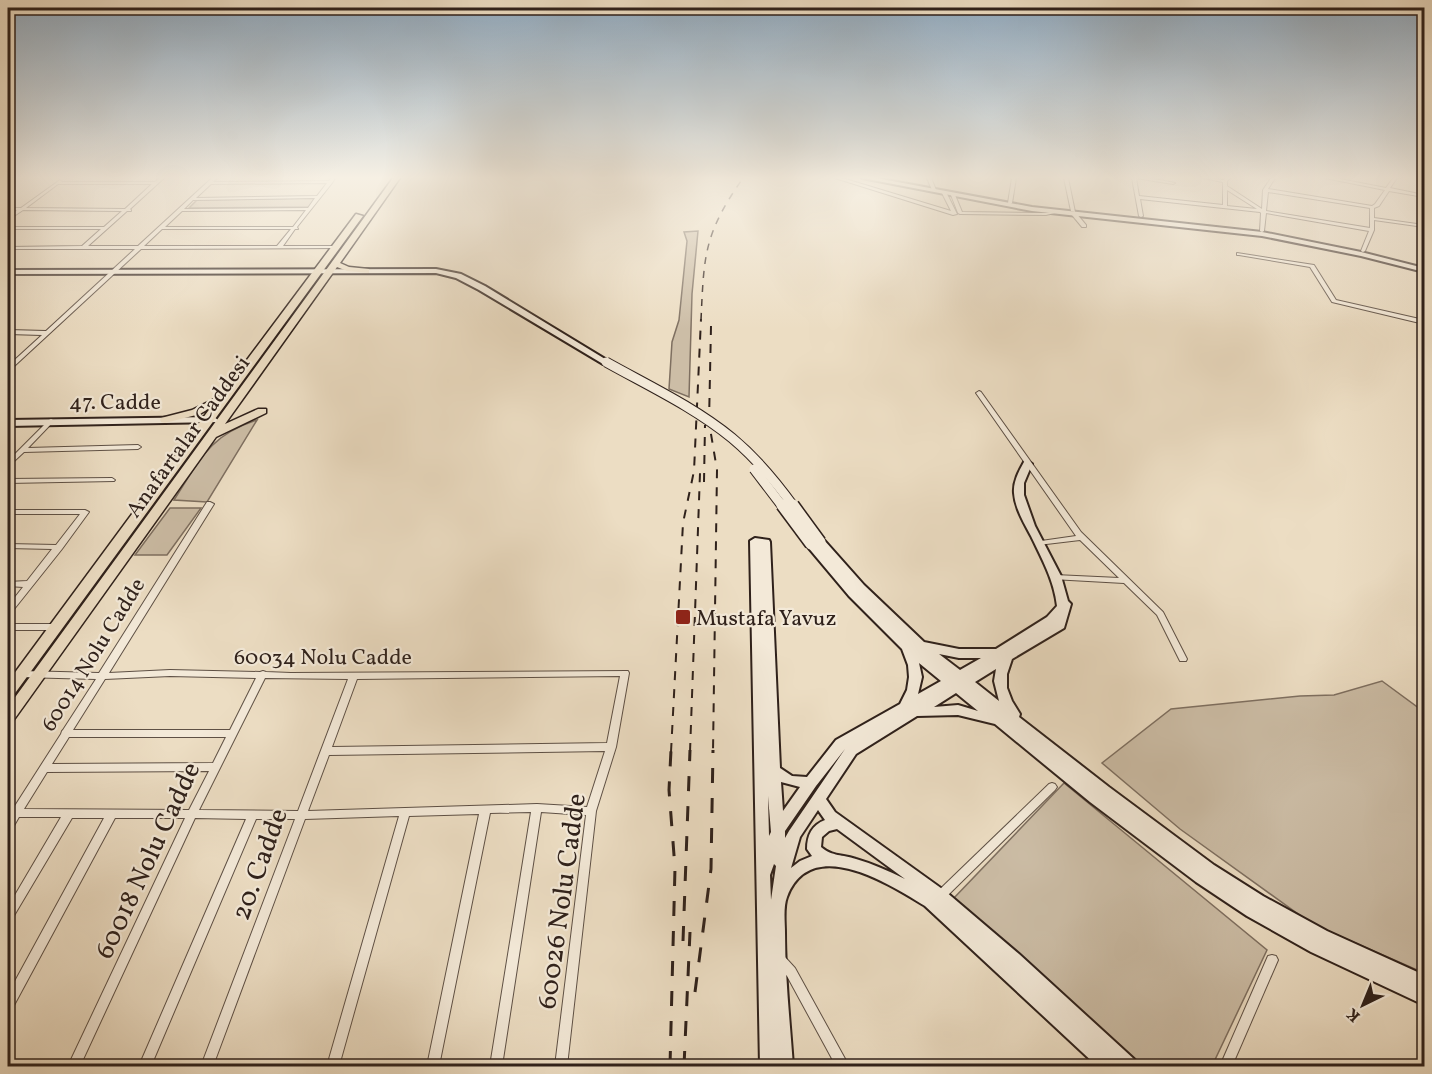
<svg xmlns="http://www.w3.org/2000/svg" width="1432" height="1074" font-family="Vollkorn,serif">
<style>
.green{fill:#ccbda6;stroke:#7e6f60;stroke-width:1.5}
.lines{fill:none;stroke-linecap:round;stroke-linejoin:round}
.street-casing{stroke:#5e5045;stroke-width:2}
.secondary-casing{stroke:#2f211b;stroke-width:4}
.primary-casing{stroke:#2f211b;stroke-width:3}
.street{fill:#f3e9d8;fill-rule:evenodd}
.secondary{fill:#f3e9d8;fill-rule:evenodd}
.primary{fill:#ecddc3;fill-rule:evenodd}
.rail-far2{stroke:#2f211b;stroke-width:1.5;stroke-dasharray:7 7;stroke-linecap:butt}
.rail-far1{stroke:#2f211b;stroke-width:2;stroke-dasharray:9 9;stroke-linecap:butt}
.rail{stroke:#2f211b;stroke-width:3;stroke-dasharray:15 15;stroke-linecap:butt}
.secondary-bridge-far1-casing{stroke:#2f211b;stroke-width:11;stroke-linecap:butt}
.secondary-bridge-casing{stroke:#2f211b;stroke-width:14;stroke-linecap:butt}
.secondary-bridge-far1{stroke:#f3e9d8;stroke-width:9}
.secondary-bridge{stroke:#f3e9d8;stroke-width:11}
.poi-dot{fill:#8f2418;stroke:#f3e9d8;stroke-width:2}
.labels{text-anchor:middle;stroke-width:4.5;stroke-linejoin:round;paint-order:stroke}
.street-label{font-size:22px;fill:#2f211b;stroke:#f3e9d8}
.poi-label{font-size:22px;fill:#2f211b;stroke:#f3e9d8;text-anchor:start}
.near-street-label{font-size:27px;fill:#2f211b;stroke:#f3e9d8}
</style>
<rect width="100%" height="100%" fill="#ecddc3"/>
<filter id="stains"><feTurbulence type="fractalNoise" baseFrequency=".00333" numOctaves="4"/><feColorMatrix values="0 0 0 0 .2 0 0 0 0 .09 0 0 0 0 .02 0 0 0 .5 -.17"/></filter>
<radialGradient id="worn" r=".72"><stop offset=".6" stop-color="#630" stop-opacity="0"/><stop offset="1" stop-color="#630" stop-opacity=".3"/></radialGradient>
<!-- green -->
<g class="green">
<polygon points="316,198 311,207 189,208 197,200"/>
<polygon points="698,231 692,294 689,397 669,389 672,342 679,320 687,241 684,232"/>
<path d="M257,420L207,502L174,500C200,460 208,436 257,420Z"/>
<polygon points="170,508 201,508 167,555 135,555"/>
<polygon points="1382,681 1424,712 1424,973 1312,924 1180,829 1102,763 1171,709 1300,696 1334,695"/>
<polygon points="1064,783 1267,950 1212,1066 1143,1066 954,898"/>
</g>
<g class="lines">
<!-- street casing -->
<g class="street-casing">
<g id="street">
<polygon points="10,178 15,178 8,183 8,180"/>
<path d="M159,178H164L130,209L131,210V211H127L88,246H138L212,178H217L213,182L329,181L331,178H335L332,183L297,227L298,229H295L283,246H336L338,247L336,248L141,249L10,370L8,371V366L42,335L8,334V330L46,331L135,249H8V247L82,246L101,229H8V227H104L122,211L23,210L8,220V217L17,210H8V208H21L60,180L62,182H155ZM327,183L317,196L196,198L211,184ZM58,184H152L125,209L26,208ZM315,198L308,208L184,209L193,200ZM306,210L293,227H165L182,211ZM162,229H291L277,246H144Z"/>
<polygon points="835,178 842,178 951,211 942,193 946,192 957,214 953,215"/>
<polygon points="927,178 931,178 936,190 932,190"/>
<polygon points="1012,178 1016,178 1012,203 1010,204 1008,203"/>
<polygon points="1064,178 1068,178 1075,212 1071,211"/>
<path d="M1132,178H1149L1175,183L1173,184L1136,178L1139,196L1223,205V182L1203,178L1224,180L1225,178H1230L1227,181V186L1262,209L1263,190L1271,178H1275L1268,189L1372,206L1375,204L1385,190L1325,178H1335L1386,188L1393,178H1397L1390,188L1424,195V197L1389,191L1379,206L1374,208V218L1424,225V227L1374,220V230L1365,251L1363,252L1361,251L1369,231L1266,213L1264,231L1262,232L1260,231L1261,213L1260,212L1140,199L1143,216L1141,217L1139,216ZM1227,190L1257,209L1227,206ZM1268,192L1370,208V228L1266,211Z"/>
<polygon points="953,194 955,195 962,212 1046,213 1057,211 1059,212 1046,215 960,214 958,213 951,195"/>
<polygon points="1072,213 1076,213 1086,225 1086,227 1082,227 1072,215"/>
<polygon points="1237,253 1314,265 1336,300 1424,320 1424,324 1332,302 1310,267 1239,255 1237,255"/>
<polygon points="979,391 981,392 1081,532 1163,612 1187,659 1186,661 1180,661 1157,615 1124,583 1052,579 1051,577 1052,575 1055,575 1119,578 1080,540 1038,545 1037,543 1041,541 1076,536 976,393"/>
<polygon points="51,419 53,420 54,421 53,422 28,448 138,445 141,447 138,449 24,452 10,465 8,466 8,461 49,420"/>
<polygon points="112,478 115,480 114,481 8,483 8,479"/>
<path d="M207,502H210L214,504L109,673L170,670L260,672L263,671L266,672L291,673L628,671L629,673L616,747L596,811L567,1066H555L586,815L541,812L502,1066H490L531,812L490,813L439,1066H427L479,814L409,816L339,1066H327L399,816L305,819L213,1066H201L295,819H256L151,1066H139L246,819L195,818L80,1066H68L185,818H115L12,1009L8,1010V994L104,818H72L12,919L8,921V907L61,817H19L12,829L8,830V809H13L61,734L62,731L63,730L96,679L21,677L18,676L17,674L18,672L21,671L99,673ZM170,676L256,678L230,730H73L105,679ZM620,676L607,743L332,747L357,679ZM265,678L348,679L298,811L199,810ZM69,737H226L213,763L52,764ZM605,751L587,807L537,804L308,811L329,755ZM209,771L189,810L24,809L47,772Z"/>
<polygon points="8,510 85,510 89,512 62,549 11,613 8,614 8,606 23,587 8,586 8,582 27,581 52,549 8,548 8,544 56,545 80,514 8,514"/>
<polygon points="8,624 55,624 58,625 59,627 58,629 55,630 8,630"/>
<polygon points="1052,783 1055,784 1057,787 1055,790 944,899 940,901 936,899 935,896 936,893 1049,784"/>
<polygon points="780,955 784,956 795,968 849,1066 836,1066 787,976 776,964 774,960 776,956"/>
<polygon points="1272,955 1276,956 1278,960 1232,1066 1220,1066 1268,956"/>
</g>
</g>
<!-- secondary casing -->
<g class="secondary-casing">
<g id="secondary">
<polygon points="862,178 876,178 1032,207 1262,232 1361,252 1424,268 1424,272 1361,256 1262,236 1032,211"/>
<polygon points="436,269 461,274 485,286 610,362 606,364 603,364 479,290 456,278 436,273 8,274 8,270"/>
<polygon points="214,417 218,420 217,422 8,426 8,420"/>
<path d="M1027,461L1032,464L1024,483V495L1035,526L1061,576L1068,601L1071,604L1064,628L1012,659L1007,674V688L1012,701L1020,714L1019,717L1109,787L1214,865L1263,896L1327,931L1424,975V1005L1311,952L1247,916L1196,882L1090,802L995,724L958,715L917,716L856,754L826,799L835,812L945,891L1019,954L1135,1060L1137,1066H1097L925,906C889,884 811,834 787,897C783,907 785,922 785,933C785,978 790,1022 793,1066H760L750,541L755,538L769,540L770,542L780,768L792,776L807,777L836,740L900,704L907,690L909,677L908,665L902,649L849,596L807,546L806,544L807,542H815L820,539L824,540L864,585L924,642L959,649H996L1047,617L1057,606C1054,580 1042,559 1031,536C1024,523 1015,508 1014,493C1013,482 1019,471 1024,462ZM939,654L959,658H981L960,670ZM919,663L941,681L918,694L922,677ZM996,669L994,681L999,701L975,682ZM956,693L978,711L958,705L934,707ZM845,749L789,831L785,838V831L816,786ZM781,782L800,787L783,811ZM768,796L771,832L769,836ZM818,810L825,820C812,825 807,835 807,849L812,856L800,861L791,868L800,837ZM837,829L905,879C889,871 873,864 856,859C842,854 833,857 821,847L822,837L829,831ZM774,864L776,866L771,900L770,875Z"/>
</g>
</g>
<!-- primary casing -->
<g class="primary-casing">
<g id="primary">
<polygon points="393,178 400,178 340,263 349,267 369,269 369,273 347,271 337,267 225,424 258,409 266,409 266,413 216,437 13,721 8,722 8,707"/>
<polygon points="356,214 363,216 13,696 8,697 8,682 211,407 200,414 165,423 161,422 160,420 161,418 192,410 220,396"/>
</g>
</g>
<!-- street -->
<use href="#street" class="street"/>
<!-- secondary -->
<use href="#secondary" class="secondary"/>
<!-- primary -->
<use href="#primary" class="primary"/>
<!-- rail-far2 -->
<path class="rail-far2" d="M701,320C704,254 704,234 743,178"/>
<!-- rail-far1 -->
<g class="rail-far1">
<polyline points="711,326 709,422 717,470 713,752"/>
<polyline points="704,482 705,425"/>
<polyline points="671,752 683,523 694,471 701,319"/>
<polyline points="690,752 700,473"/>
</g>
<!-- rail -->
<g class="rail">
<polyline points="683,941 690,750"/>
<polyline points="695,992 711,869 713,750"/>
<polyline points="670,1066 675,868 669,790 671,750"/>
<polyline points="684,1066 690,932"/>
</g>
<!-- secondary-bridge-far1 casing -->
<g class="secondary-bridge-far1-casing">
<g id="secondary-bridge-far1">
<path d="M606,362C649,386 694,407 732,438C756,458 776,482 794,507"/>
<polyline points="754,469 783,507"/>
</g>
</g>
<!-- secondary-bridge casing -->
<g class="secondary-bridge-casing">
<g id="secondary-bridge">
<polyline points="782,505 811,544"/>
<polyline points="793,505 820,542"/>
</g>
</g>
<!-- secondary-bridge-far1 -->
<use href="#secondary-bridge-far1" class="secondary-bridge-far1"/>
<!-- secondary-bridge -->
<use href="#secondary-bridge" class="secondary-bridge"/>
</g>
<!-- sky -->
<linearGradient id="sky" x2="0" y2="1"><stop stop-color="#90abc2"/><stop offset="0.54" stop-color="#f6f0e4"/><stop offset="1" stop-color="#f6f0e4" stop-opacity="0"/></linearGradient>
<rect width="1432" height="329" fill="url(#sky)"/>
<!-- markers -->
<rect class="poi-dot" x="675" y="609" width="16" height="16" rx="3"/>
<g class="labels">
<!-- street labels -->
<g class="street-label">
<text x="115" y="409">47. Cadde</text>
<text transform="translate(187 436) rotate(-54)" y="8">Anafartalar Caddesi</text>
<text transform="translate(92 654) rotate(-58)" y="8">60014 Nolu Cadde</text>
<text x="323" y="664">60034 Nolu Cadde</text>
</g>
<!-- poi labels -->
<g class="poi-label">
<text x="696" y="625">Mustafa Yavuz</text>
</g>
<!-- near-street labels -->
<g class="near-street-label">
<text transform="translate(147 860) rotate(-65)" y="9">60018 Nolu Cadde</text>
<text transform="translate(259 864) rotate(-70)" y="9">20. Cadde</text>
<text transform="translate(561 901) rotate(-82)" y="9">60026 Nolu Cadde</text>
</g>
</g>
<!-- margin -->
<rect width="1432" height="1074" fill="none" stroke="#ecddc3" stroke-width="30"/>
<rect x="9" y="9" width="1414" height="1056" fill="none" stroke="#2f211b" stroke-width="3"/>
<rect x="15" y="15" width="1402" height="1044" fill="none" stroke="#2f211b" stroke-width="1.5"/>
<!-- north arrow -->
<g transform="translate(1363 1005) rotate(223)" stroke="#f3e9d8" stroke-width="4.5" paint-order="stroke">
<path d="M0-4.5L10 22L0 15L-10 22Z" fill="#2f211b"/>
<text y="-9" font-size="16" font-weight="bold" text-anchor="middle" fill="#2f211b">K</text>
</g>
<rect width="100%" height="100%" filter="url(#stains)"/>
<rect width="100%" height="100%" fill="url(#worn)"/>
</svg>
